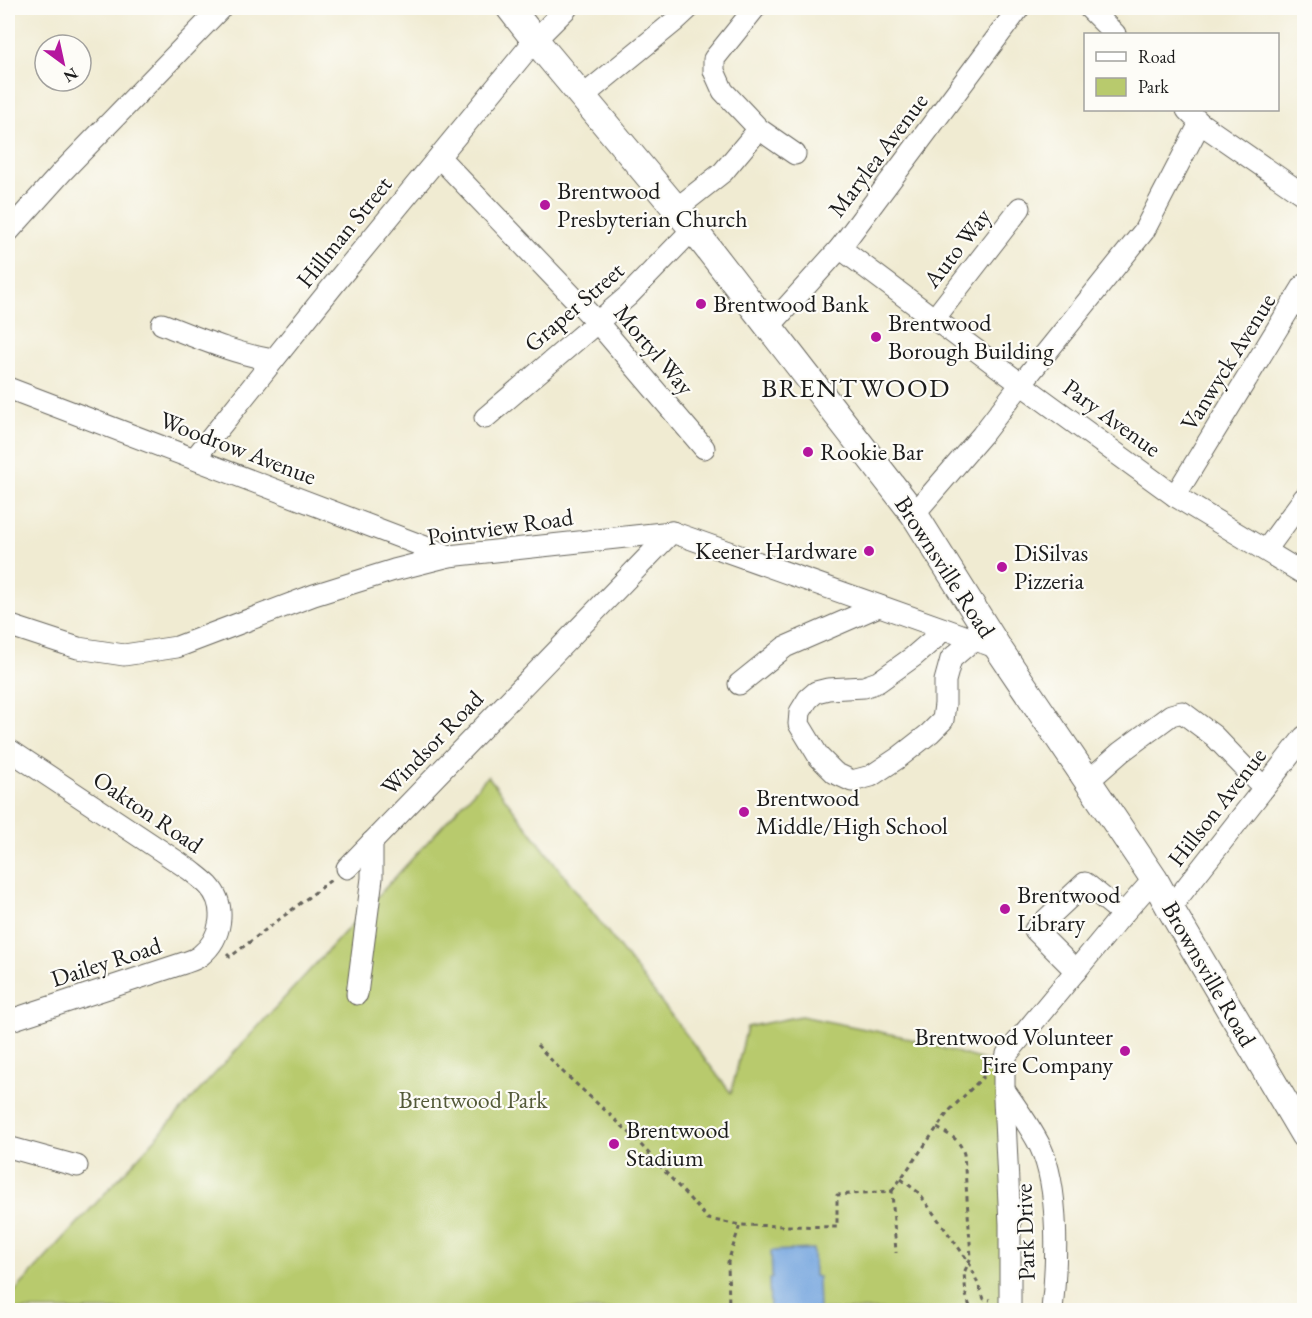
<svg xmlns="http://www.w3.org/2000/svg" width="1312" height="1318" font-family="'EB Garamond',serif">
<style>
.green{fill:#b8ca6d;stroke:#6a7344;stroke-width:1.5}
.water{fill:#73a4de;stroke:#48607d;stroke-width:1.5}
.lines{fill:none;stroke-linecap:round;stroke-linejoin:round}
.minor-casing{stroke:#66645c;stroke-width:23}
.major-casing{stroke:#66645c;stroke-width:29}
.path{stroke:#66645c;stroke-width:3;stroke-dasharray:4.5 4.5;stroke-linecap:butt}
.minor{stroke:#fff;stroke-width:21}
.major{stroke:#fff;stroke-width:27}
.poi-dot{fill:#b5179e;stroke:#fdfcf7;stroke-width:2}
.labels{text-anchor:middle;stroke-width:4.5;stroke-linejoin:round;paint-order:stroke}
.street-label{font-size:24px;fill:#1c1c1c;stroke:#fdfcf7}
.poi-label{font-size:24px;fill:#1c1c1c;stroke:#fdfcf7;text-anchor:start}
.park-label{font-size:24px;fill:#535938;stroke:#fdfcf7}
.quarter-label{font-size:27px;letter-spacing:1.5px;fill:#1c1c1c;stroke:#fdfcf7}
</style>
<rect width="100%" height="100%" fill="#fdfcf7"/>
<filter id="ink" filterUnits="userSpaceOnUse"><feTurbulence type="fractalNoise" baseFrequency=".0167" numOctaves="2"/><feDisplacementMap in="SourceGraphic" scale="12" xChannelSelector="R" yChannelSelector="G"/><feConvolveMatrix kernelMatrix="1 2 1 2 8 2 1 2 1" color-interpolation-filters="sRGB"/></filter>
<filter id="wash" filterUnits="userSpaceOnUse"><feTurbulence type="fractalNoise" baseFrequency=".008" numOctaves="4" result="noise"/><feDisplacementMap in="SourceGraphic" scale="24" xChannelSelector="R" yChannelSelector="G"/><feGaussianBlur stdDeviation="1.35" result="paint"/><feColorMatrix in="noise" values="0 0 0 0 0 0 0 0 0 0 0 0 0 0 0 0 0 1.4 0 .05"/><feComposite in="paint" operator="in"/></filter>
<g filter="url(#wash)">
<rect width="100%" height="100%" fill="#f0ebd2"/>
<!-- green -->
<polygon class="green" points="488,776 731,1093 747,1027 801,1016 900,1036 1004,1066 1005,1310 8,1310 8,1299"/>
<!-- water -->
<polygon class="water" points="813,1249 814,1276 818,1277 819,1310 770,1310 769,1279 772,1278 771,1251"/>
</g>
<g filter="url(#ink)">
<g class="lines">
<!-- minor casing -->
<g class="minor-casing">
<g id="minor">
<polyline points="755,8 714,59 714,71 723,91 759,129 795,154"/>
<polyline points="1089,8 1115,34"/>
<polyline points="582,97 675,21 689,8"/>
<polyline points="1187,110 1200,123 1304,195"/>
<polyline points="439,157 597,322 704,448"/>
<polyline points="676,209 723,172 759,129"/>
<polyline points="8,232 62,172 220,9 220,8"/>
<polyline points="840,248 1021,384 1175,496 1304,574"/>
<polyline points="934,319 1020,208"/>
<path d="M162,324C198,338 235,354 273,360"/>
<polyline points="769,327 840,248 1019,8"/>
<polyline points="8,388 449,556"/>
<polyline points="485,418 628,296 693,229"/>
<polyline points="195,458 336,282 535,40 567,8"/>
<polyline points="1175,496 1304,285"/>
<polyline points="914,514 982,435 1021,384 1144,231 1200,123"/>
<polyline points="1266,550 1304,498"/>
<polyline points="8,625 78,648 124,655 177,647 314,595 394,570 449,556 672,532 998,648"/>
<polyline points="943,629 935,638 913,657 878,682 864,687 828,689 816,692 808,699 800,712 799,724 819,757 835,773 852,781 871,776 898,758 930,733 943,720 945,704 945,681 951,659 973,640"/>
<polyline points="739,684 785,647 879,606"/>
<path d="M8,749L190,870C196,875 203,880 209,886C227,906 222,938 201,955C197,959 190,961 184,963L8,1021"/>
<polyline points="1088,781 1121,752 1171,715 1182,712 1214,736 1264,788"/>
<polyline points="347,868 672,532"/>
<polyline points="1170,908 1304,737"/>
<polyline points="1076,971 1035,930 1085,883 1123,914"/>
<polyline points="357,994 372,878 372,842"/>
<path d="M1005,1091C1017,1109 1030,1126 1040,1146C1060,1188 1057,1264 1052,1310"/>
<polyline points="8,1147 77,1166"/>
<polyline points="1010,1310 1010,1224 1004,1099 1004,1066 1007,1054 1123,914 1154,879"/>
</g>
</g>
<!-- major casing -->
<g class="major-casing">
<polyline id="major" points="510,8 535,40 693,229 914,514 998,648 1154,879 1170,908 1304,1135"/>
</g>
<!-- path -->
<g class="path">
<polyline points="227,954 230,957 331,880"/>
<polyline points="537,1045 563,1072 632,1135 708,1219 740,1225 837,1227 837,1195 892,1191 896,1253"/>
<path d="M937,1128C951,1136 959,1138 964,1154L971,1257L964,1273L966,1295L971,1310"/>
<polyline points="901,1179 918,1192 969,1262 984,1299 990,1300"/>
<polyline points="892,1191 949,1111 984,1076"/>
<polyline points="729,1310 728,1262 740,1225"/>
</g>
<!-- minor -->
<use href="#minor" class="minor"/>
<!-- major -->
<use href="#major" class="major"/>
</g>
</g>
<!-- markers -->
<g class="poi-dot">
<circle cx="545" cy="205" r="6"/>
<circle cx="701" cy="304" r="6"/>
<circle cx="876" cy="337" r="6"/>
<circle cx="808" cy="452" r="6"/>
<circle cx="869" cy="551" r="6"/>
<circle cx="1002" cy="567" r="6"/>
<circle cx="744" cy="812" r="6"/>
<circle cx="1005" cy="909" r="6"/>
<circle cx="1125" cy="1051" r="6"/>
<circle cx="614" cy="1144" r="6"/>
</g>
<g class="labels">
<!-- street labels -->
<g class="street-label">
<text transform="translate(878 155) rotate(-53)" y="8">Marylea Avenue</text>
<text transform="translate(344 232) rotate(-51)" y="8">Hillman Street</text>
<text transform="translate(957 248) rotate(-52)" y="8">Auto Way</text>
<text transform="translate(574 307) rotate(-41)" y="8">Graper Street</text>
<text transform="translate(654 350) rotate(50)" y="8">Mortyl Way</text>
<text transform="translate(1228 362) rotate(-58)" y="8">Vanwyck Avenue</text>
<text transform="translate(1112 418) rotate(36)" y="8">Pary Avenue</text>
<text transform="translate(238 448) rotate(21)" y="8">Woodrow Avenue</text>
<text transform="translate(500 527) rotate(-8)" y="8">Pointview Road</text>
<text transform="translate(945 567) rotate(57)" y="8">Brownsville Road</text>
<text transform="translate(432 743) rotate(-46)" y="8">Windsor Road</text>
<text transform="translate(1217 807) rotate(-52)" y="8">Hillson Avenue</text>
<text transform="translate(148 812) rotate(34)" y="8">Oakton Road</text>
<text transform="translate(106 962) rotate(-18)" y="8">Dailey Road</text>
<text transform="translate(1209 974) rotate(60)" y="8">Brownsville Road</text>
<text transform="translate(1025 1232) rotate(-92)" y="8">Park Drive</text>
</g>
<!-- poi labels -->
<g class="poi-label">
<text x="557" y="199">Brentwood<tspan x="557" dy="28">Presbyterian Church</tspan></text>
<text x="713" y="312">Brentwood Bank</text>
<text x="888" y="331">Brentwood<tspan x="888" dy="28">Borough Building</tspan></text>
<text x="820" y="460">Rookie Bar</text>
<text x="857" y="559" text-anchor="end">Keener Hardware</text>
<text x="1014" y="561">DiSilvas<tspan x="1014" dy="28">Pizzeria</tspan></text>
<text x="756" y="806">Brentwood<tspan x="756" dy="28">Middle/High School</tspan></text>
<text x="1017" y="903">Brentwood<tspan x="1017" dy="28">Library</tspan></text>
<text x="1113" y="1045" text-anchor="end">Brentwood Volunteer<tspan x="1113" dy="28">Fire Company</tspan></text>
<text x="626" y="1138">Brentwood<tspan x="626" dy="28">Stadium</tspan></text>
</g>
<!-- park labels -->
<g class="park-label">
<text x="473" y="1108">Brentwood Park</text>
</g>
<!-- quarter labels -->
<g class="quarter-label">
<text x="856" y="397">BRENTWOOD</text>
</g>
</g>
<!-- margin -->
<rect width="1312" height="1318" fill="none" stroke="#fdfcf7" stroke-width="30"/>
<!-- legend -->
<rect x="1084" y="33" width="195" height="78" fill="#fdfcf7" stroke="#a3a29f" stroke-width="1.5"/>
<rect x="1096" y="52" width="30" height="9" fill="#ffffff" stroke="#a3a29f" stroke-width="1.5"/>
<text x="1138" y="63" font-size="18" fill="#1c1c1c">Road</text>
<rect x="1096" y="78" width="30" height="18" fill="#b8ca6d" stroke="#a3a29f" stroke-width="1.5"/>
<text x="1138" y="93" font-size="18" fill="#1c1c1c">Park</text>
<!-- north arrow -->
<g transform="translate(63 63) rotate(147)"><circle r="28" fill="#fdfcf7" stroke="#a3a29f" stroke-width="1.5"/>
<path d="M0-4.5L10 22L0 15L-10 22Z" fill="#b5179e"/>
<text y="-9" font-size="16" font-weight="bold" text-anchor="middle" fill="#1c1c1c">N</text>
</g>
</svg>
